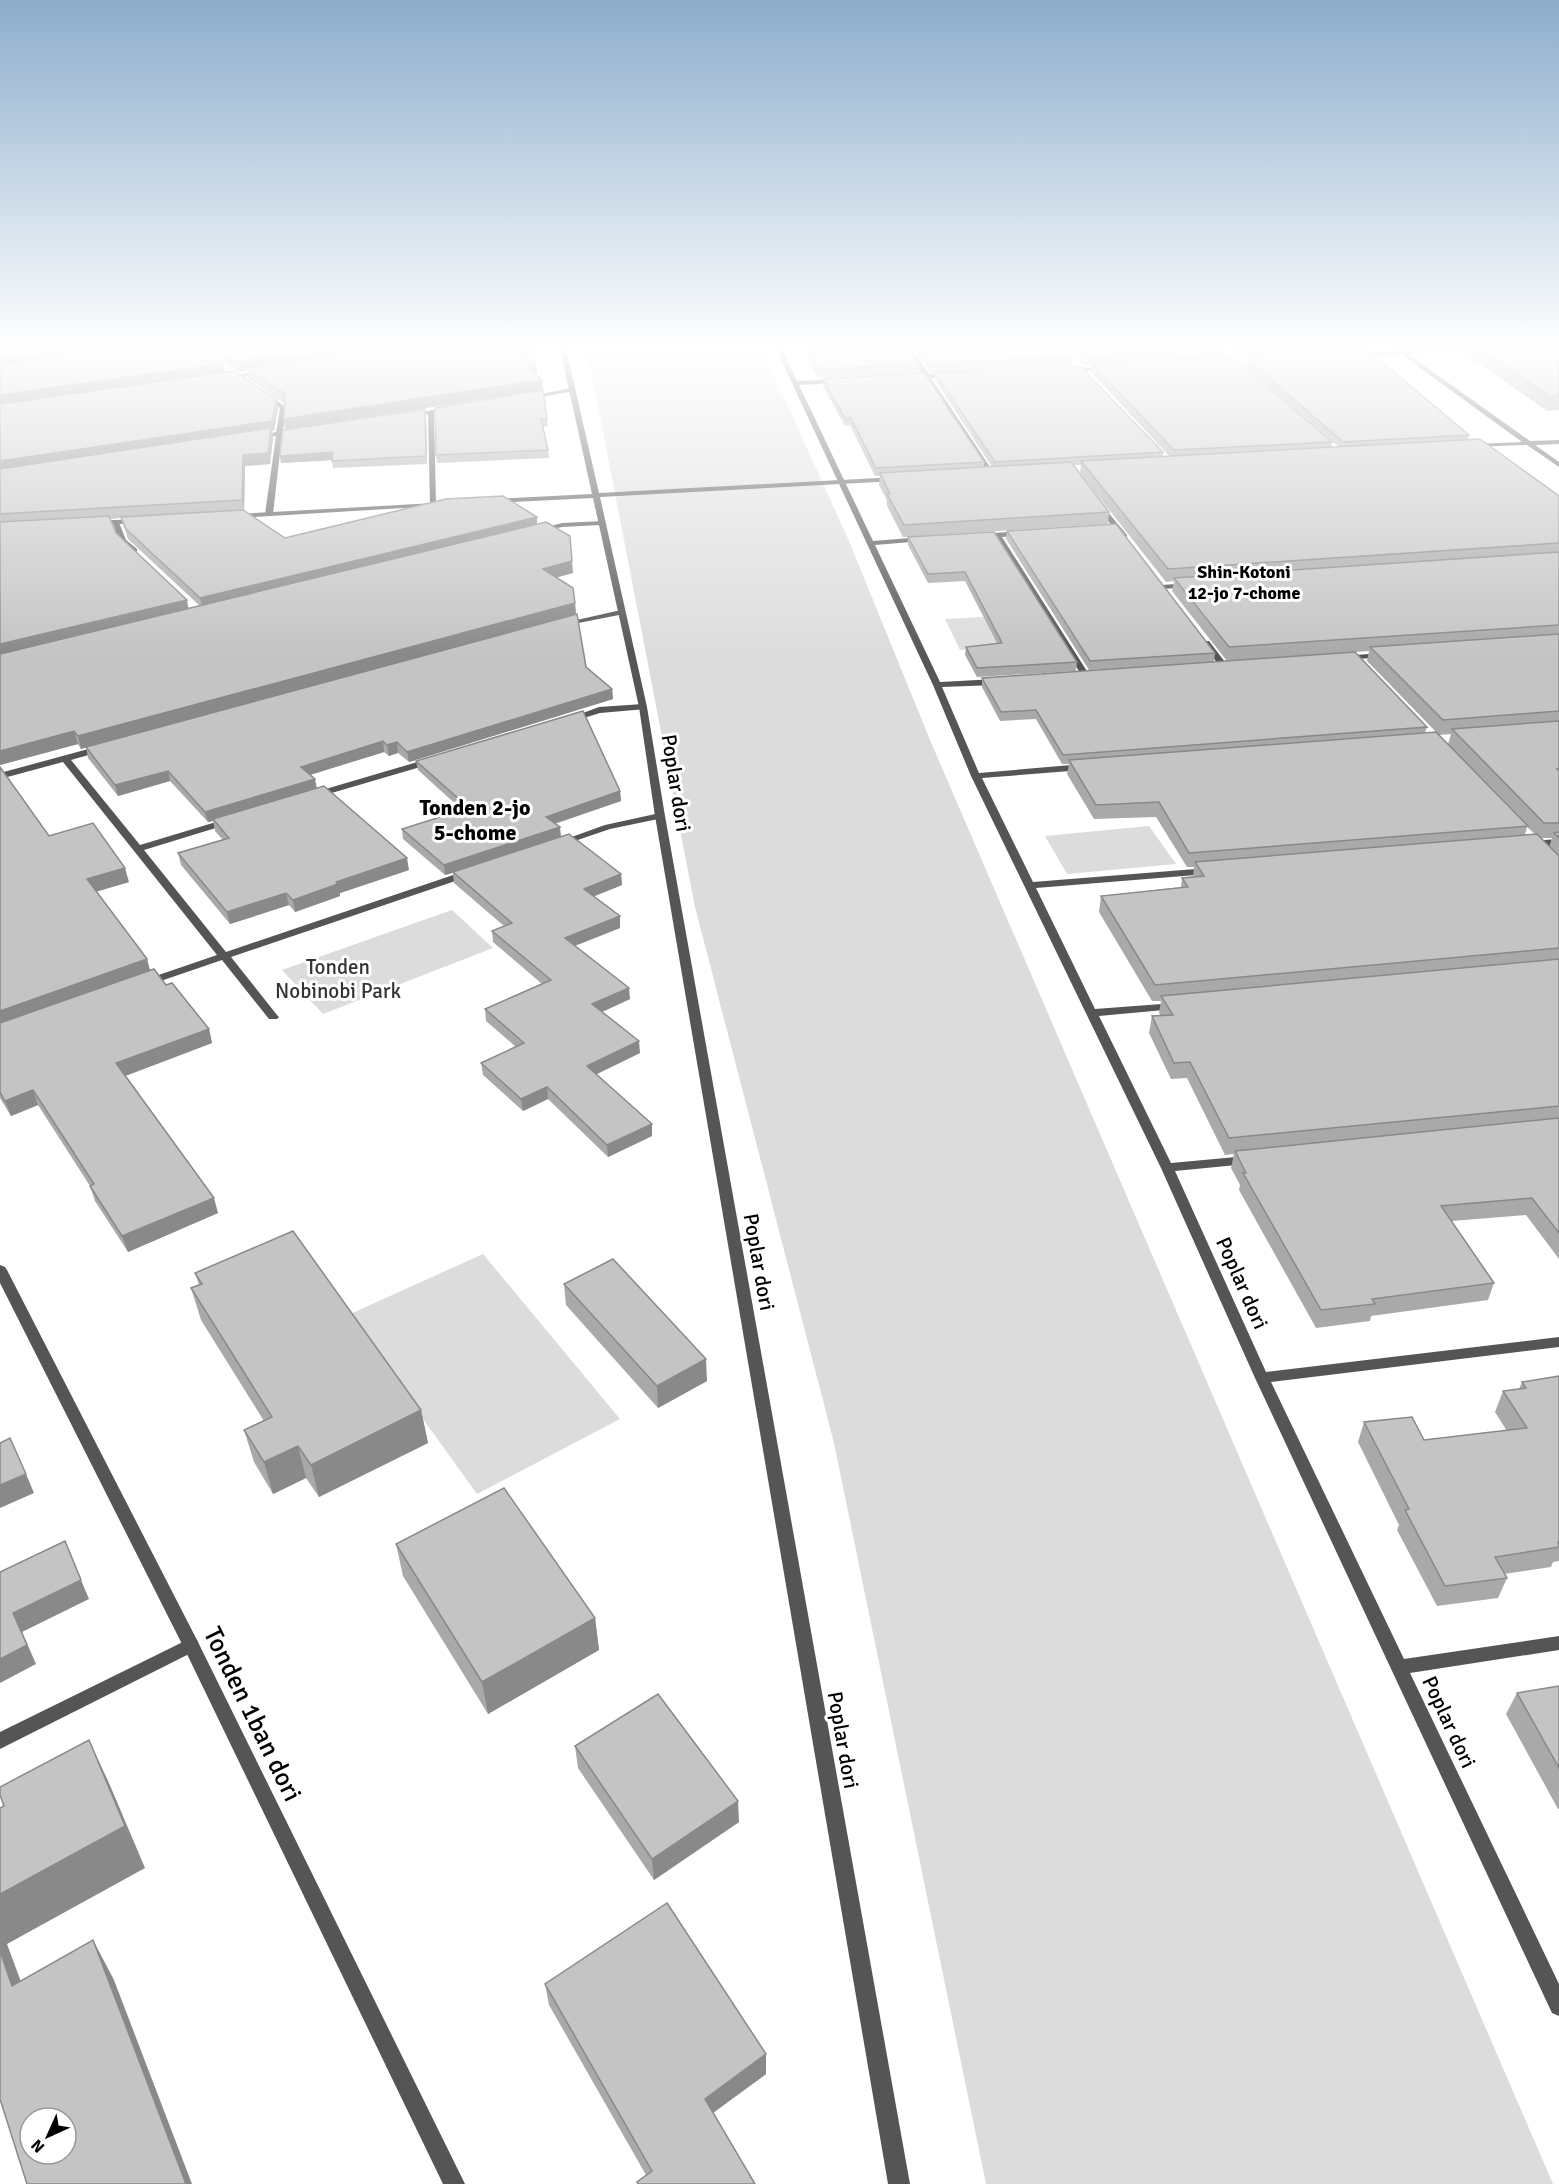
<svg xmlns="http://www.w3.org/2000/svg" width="1559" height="2184" font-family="Signika,sans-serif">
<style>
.green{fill:#dcdcdc}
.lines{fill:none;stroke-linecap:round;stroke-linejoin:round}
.minor{fill:#555;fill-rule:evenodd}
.tertiary{fill:#555;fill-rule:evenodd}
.wall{fill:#a9a9a9;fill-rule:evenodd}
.shaded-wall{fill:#898989}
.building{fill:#c4c4c4;stroke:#898989;stroke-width:1.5;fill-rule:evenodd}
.labels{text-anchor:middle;stroke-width:6;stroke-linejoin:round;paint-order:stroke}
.far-neighbourhood-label{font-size:18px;font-weight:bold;fill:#000;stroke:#fff}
.street-label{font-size:21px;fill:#000;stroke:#fff}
.park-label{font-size:21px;fill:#333;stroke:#fff}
.neighbourhood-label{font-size:22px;font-weight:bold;fill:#000;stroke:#fff}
.near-street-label{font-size:26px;fill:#000;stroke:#fff}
</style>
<rect width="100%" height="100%" fill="#fff"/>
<!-- green -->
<g class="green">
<polygon points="587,349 762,349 849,541 930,740 1553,2184 986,2184 834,1443 695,907"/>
<polygon points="1034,614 1055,646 960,650 945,619"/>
<polygon points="1149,826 1176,864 1067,874 1045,836"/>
<polygon points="452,910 493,948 323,1014 282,970"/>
<polygon points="483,1254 620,1419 477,1494 348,1315"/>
</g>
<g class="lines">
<!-- minor -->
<g class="minor">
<polygon points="776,349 782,349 797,381 838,379 841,381 838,383 799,385 873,541 923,537 927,539 923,541 875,545 940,682 996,679 1000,682 996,685 942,687 979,773 1083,764 1088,767 1083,770 982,778 1033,882 1208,868 1213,871 1208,874 1036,888 1095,1009 1175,1003 1181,1006 1175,1009 1099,1016 1171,1163 1247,1156 1253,1160 1247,1164 1175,1171 1266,1372 1559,1337 1559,1347 1271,1382 1404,1659 1559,1636 1559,1650 1410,1673 1559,1984 1559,2016 1552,2013 1255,1378 1161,1168 971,776 933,685"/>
<polygon points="906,349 912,349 929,374 951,374 949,377 931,378 994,473 993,474 989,474 925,378 908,378 910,375 923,375"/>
<polygon points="1437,349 1484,349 1359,357 1356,355 1359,353"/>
<polygon points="1110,367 1108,370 1068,372 1065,370 1068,368"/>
<polygon points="264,370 266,373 224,380 221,378"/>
<polygon points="572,388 574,391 529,399 526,397"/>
<polygon points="262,394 266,394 286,407 283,431 298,429 301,431 282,435 273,514 269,516 265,514 276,436 259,439 256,437 276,432 280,408 262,396"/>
<polygon points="449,407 451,410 434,413 436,505 433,507 430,505 428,414 410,417 407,415"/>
<polygon points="1098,505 1102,505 1127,535 1127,539 1121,539 1098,507"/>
<polygon points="112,520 118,520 126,540 137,549 137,553 131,553 119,541"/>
<polygon points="603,521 603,525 600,525 562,527 540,532 536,530 562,523"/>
<polygon points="1022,531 1025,531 1025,535 1002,537 1090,676 1089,678 1082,676 995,537 980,538 976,536 980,534"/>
<polygon points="1188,583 1191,583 1191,587 1162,589 1158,587 1162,585"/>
<polygon points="621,610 624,610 624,614 563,626 559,624"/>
<polygon points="1203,641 1209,641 1228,666 1227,668 1221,668 1202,643"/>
<polygon points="1382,653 1385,653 1385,657 1343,660 1339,658 1343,656"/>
<polygon points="643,704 647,707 646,709 600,713 571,722 567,719 599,707"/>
<polygon points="103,745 108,748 106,750 71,760 140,845 226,819 232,819 234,821 232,823 144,850 226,952 465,871 473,871 474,873 473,875 231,957 277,1015 279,1017 277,1019 269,1019 222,960 149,985 141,985 139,983 141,981 217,955 63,762 0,779 0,773"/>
<polygon points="431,758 434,759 434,763 318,797 312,797 310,795 312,793"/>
<polygon points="660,813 665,816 663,818 610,829 560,846 555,843 605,825"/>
<polygon points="1559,839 1559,845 1530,847 1525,844 1530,841"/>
<polygon points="191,1638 197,1640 199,1645 197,1650 0,1749 0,1732"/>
</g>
<!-- tertiary -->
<g class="tertiary">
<polygon points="560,349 566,349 599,493 896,477 899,479 896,481 600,497 647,707 665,816 910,2184 888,2184 655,816 639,707 593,498 494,503 491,501 494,499 592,494"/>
<polygon points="1394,349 1401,349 1530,441 1559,440 1559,444 1535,445 1559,462 1559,467 1527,445 1471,447 1470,446 1473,444 1522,442"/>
<polygon points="435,503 438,505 437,506 236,518 232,516 236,514"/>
<polygon points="138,519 142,521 141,523 95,525 91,523 95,521"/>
<polygon points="0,1265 5,1267 7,1270 197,1640 465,2184 443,2184 185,1650 0,1283"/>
</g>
</g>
<!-- wall -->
<g class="wall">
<path d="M0,349L223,364L225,372L278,409L274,431H272L273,439L270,464L245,466L244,510L285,538L537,524L573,573L556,577L575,603L576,615L586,667L612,689L613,699L409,762L398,753L389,756L384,752L310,775L317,788L409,870L340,893V896L295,912L289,905L230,924L181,865L178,853L223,840L215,831L213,821L208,822L170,781L118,796L88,758L86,747L81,749L78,744L0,765ZM121,518L128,539L200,606L189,608L116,533L110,519Z"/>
<polygon points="206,349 537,349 537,356 527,357 537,373 535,374 542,380 543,390 304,427 426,417 427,464 333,468 332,460 281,463 280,456 285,429 284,403 248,378 247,370 239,372"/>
<polygon points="803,349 909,349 919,365 919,373 818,378"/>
<polygon points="915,349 1066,349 1073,357 1072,365 930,373"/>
<path d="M1070,349H1224V358L1332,442L1331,448L1339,447L1245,365L1246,358L1469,435L1468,440L1559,496V1259L1526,1215L1452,1221L1494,1283L1488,1300L1371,1316L1370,1321L1316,1328L1239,1190L1240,1185L1231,1168L1234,1154L1225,1155L1187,1078L1171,1079L1149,1033L1152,1016H1161L1159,1013L1161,1001H1152L1099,912L1101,896L1181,887L1182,878L1193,877L1194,867H1187L1156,817L1094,819L1067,774L1069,764H1062L1036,719L1000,721L982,687V678L1206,663L1089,670L1006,539L1007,531L1215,653L1214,662L1427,727L1425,733L1448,744L1451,734L1439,735L1367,661L1369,651L1227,661L1172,591L1174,581L1166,582L1080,473L1081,465H1073L1109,512L1108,524L903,537L887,506V500L879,485L880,476H875L850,425L845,426L823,386V379L984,462V467H992L935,380V373L1163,452V457H1170L1091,372L1092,364L1084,365ZM1527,827L1535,834L1525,835ZM1541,838H1552L1549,847Z"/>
<polygon points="1228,349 1360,349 1360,351 1236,357"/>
<polygon points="1464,349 1559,349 1559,410 1547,411 1463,352"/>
<polygon points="543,390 548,426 543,427 548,450 549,458 437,463 436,455"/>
<polygon points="994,532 1077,662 1076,671 977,677 965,655 966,647 997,643 965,581 928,583 908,545 908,537"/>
<polygon points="416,761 620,791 621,801 555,824 561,836 621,874 622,885 594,896 620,916 620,928 575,946 630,999 602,1012 640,1053 596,1074 652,1124 652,1136 608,1157 548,1099 523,1111 483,1075 481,1063 516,1047 486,1021 485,1009 542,984 493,942 492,931 504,926 454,883 453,873 445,875 403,839 402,829 462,810 418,770"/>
<polygon points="0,767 49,836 129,882 96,892 147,959 150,971 166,985 209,1029 212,1043 125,1076 218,1213 128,1252 95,1201 90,1186 38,1105 11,1116 0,1098"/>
<polygon points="195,1273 421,1410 428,1443 319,1497 306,1478 273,1494 254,1462 244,1430 264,1421 201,1320 191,1288 199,1285"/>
<polygon points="564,1284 707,1381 658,1408 566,1305"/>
<polygon points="1559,1376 1559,1561 1553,1562 1551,1567 1504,1574 1507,1578 1498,1598 1437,1606 1397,1530 1399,1525 1358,1442 1364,1422 1424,1440 1507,1431 1495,1412 1503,1391 1519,1389 1522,1382"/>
<polygon points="396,1544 595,1618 599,1650 488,1714 403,1576"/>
<polygon points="1559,1686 1559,1809 1558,1809 1506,1714 1517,1693"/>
<polygon points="575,1746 739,1822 654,1880 578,1768"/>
<polygon points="545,1984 766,2054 766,2074 713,2113 755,2184 637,2184 637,2182 646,2175 549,2005"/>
</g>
<!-- shaded-wall -->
<g class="shaded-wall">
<polygon points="50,349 116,349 0,367 0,357"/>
<polygon points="323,349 389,349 246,369 247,370 239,372 237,362"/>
<polygon points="516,349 537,349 537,356 517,359"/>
<polygon points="223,364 225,374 0,406 0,395"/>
<polygon points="536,364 537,373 527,375 526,365"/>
<polygon points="542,380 543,390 285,429 284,419"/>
<polygon points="276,399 278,409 274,431 272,431 273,439 270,464 245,466 244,511 242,500 0,472 0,461"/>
<polygon points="425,409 426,417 427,464 426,456"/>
<polygon points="333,452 334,460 281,463 280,456"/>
<polygon points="537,517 537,527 203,609 200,598"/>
<polygon points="572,561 573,573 544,581 543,569"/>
<polygon points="187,600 189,612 0,658 0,644"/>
<polygon points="575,603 576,615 81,749 78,736"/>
<polygon points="612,689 613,699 409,762 407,752"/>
<polygon points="74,731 78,744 0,765 0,751"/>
<polygon points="383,741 384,752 303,777 301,767"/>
<polygon points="397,742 398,753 389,756 387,745"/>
<polygon points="168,771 170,781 118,796 115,785"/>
<polygon points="315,779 317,789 213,819 213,821 208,822 205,812"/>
<polygon points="620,791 621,801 547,826 546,817"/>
<polygon points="560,827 561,837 445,875 444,865"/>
<polygon points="407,858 409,870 340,893 340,896 295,912 293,900 336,882"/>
<polygon points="125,868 129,882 91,893 87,879"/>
<polygon points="621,874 622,885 585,900 584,889"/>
<polygon points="286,893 289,905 230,924 227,912"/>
<polygon points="620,916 620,928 566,949 565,938"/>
<polygon points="147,959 151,974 0,1028 0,1011"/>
<polygon points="629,988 630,999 593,1016 592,1004"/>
<polygon points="209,1029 212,1043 120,1078 116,1063"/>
<polygon points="639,1041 640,1053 589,1078 587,1066"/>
<polygon points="547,1087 548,1099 523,1111 521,1099"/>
<polygon points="33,1090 38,1105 11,1116 5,1101"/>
<polygon points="652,1124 652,1136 608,1157 607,1145"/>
<polygon points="214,1198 218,1213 128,1252 122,1236"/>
<polygon points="706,1359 707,1381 658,1408 657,1386"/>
<polygon points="421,1410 428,1443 319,1497 311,1465"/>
<polygon points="298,1446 306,1478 273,1494 264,1462"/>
<polygon points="26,1474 34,1493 0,1508 0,1485"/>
<polygon points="81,1580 89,1599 22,1632 36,1664 0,1683 0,1659 13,1613"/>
<polygon points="595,1618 599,1650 488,1714 482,1682"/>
<polygon points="89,1740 109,1783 145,1868 7,1944 37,2025 12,1986 0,1951 0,1894"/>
<polygon points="738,1801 739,1822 654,1880 652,1859"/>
<polygon points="93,1940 114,1980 192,2184 186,2184"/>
<polygon points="766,2054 766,2074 706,2118 705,2099"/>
</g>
<!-- building -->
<g class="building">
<polygon points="0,349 50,349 0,357"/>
<polygon points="100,349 202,349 223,364 0,395 0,365"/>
<polygon points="218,349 323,349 237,362"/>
<polygon points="373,349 517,349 536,364 526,365 542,380 284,419 285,394 246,369"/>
<polygon points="808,349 909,349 919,365 818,369"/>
<polygon points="921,349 1066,349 1073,357 931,364"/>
<polygon points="1079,349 1224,349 1225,350 1085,356"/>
<polygon points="1481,349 1559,349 1559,396 1551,397"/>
<polygon points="1369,351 1469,435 1343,442 1246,358"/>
<polygon points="1234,357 1332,442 1174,450 1092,364"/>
<polygon points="1080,366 1163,452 995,462 935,373"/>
<polygon points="234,371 276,399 272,421 0,461 0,404"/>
<polygon points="924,373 984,462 876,468 851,418 845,418 823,379"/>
<polygon points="543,390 547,419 541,419 548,450 436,455 435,408"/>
<polygon points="425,409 426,456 332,461 333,452 280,456 283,430"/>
<polygon points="271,428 268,453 243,455 242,500 0,514 0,469"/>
<polygon points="1480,439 1559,496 1559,543 1168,569 1081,461"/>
<polygon points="1071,462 1109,512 904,525 887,494 890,494 880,473"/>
<polygon points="503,496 537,517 200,598 126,529 121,517 243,510 285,538 446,499"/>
<polygon points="109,516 116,533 187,600 0,644 0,522"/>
<polygon points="546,522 570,536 572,561 543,569 573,588 575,603 78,736 74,731 0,751 0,654"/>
<polygon points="1116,524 1215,653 1090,661 1007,531"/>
<polygon points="994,532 1077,662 977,668 966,647 1002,643 965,572 928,574 908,537"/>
<polygon points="1559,552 1559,625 1229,647 1174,578"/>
<polygon points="577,614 586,667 612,689 407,752 397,742 387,745 383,741 301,767 315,779 205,812 168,771 115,785 86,747"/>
<polygon points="1559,634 1559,711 1443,720 1370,647"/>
<polygon points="1355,652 1427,727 1063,755 1036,710 1001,712 982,678"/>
<polygon points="583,711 620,791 546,817 560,827 444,865 402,829 469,808 416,761"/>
<polygon points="1559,721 1559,769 1557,769 1559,771 1559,823 1544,823 1452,729"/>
<polygon points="1436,732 1528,826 1189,853 1159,802 1096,805 1069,760"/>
<polygon points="0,767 49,836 93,823 125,868 87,879 147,959 0,1011"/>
<polygon points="324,786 407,858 336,882 338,884 293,900 286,893 227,912 178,853 229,838 213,819"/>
<polygon points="1559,832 1559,838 1554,833"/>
<polygon points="569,834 621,874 584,889 620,916 565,938 629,988 592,1004 639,1041 587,1066 652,1124 607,1145 547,1087 521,1099 481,1063 524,1043 485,1009 551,980 492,931 512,923 453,872"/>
<polygon points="1537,834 1559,856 1559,948 1155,985 1101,896 1188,887 1182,878 1204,876 1195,862"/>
<polygon points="1559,959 1559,1106 1229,1138 1190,1062 1174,1063 1152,1016 1173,1015 1161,996"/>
<polygon points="154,969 166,985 172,983 209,1029 116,1063 214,1198 122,1236 90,1186 94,1184 33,1090 5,1101 0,1092 0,1023"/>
<polygon points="1559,1118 1559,1233 1532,1198 1441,1206 1494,1283 1372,1299 1375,1304 1321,1310 1243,1173 1246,1173 1235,1151"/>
<polygon points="293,1231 421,1410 311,1465 298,1446 264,1462 244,1430 272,1417 191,1288 202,1284 195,1273"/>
<polygon points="613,1259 706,1359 657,1386 564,1284"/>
<polygon points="1559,1376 1559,1542 1558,1542 1559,1547 1495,1557 1507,1578 1445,1586 1405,1510 1409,1509 1364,1422 1412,1417 1424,1440 1527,1428 1503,1391 1526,1388 1522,1382"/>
<polygon points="10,1438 26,1474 0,1485 0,1443"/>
<polygon points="504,1488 595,1618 482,1682 396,1544"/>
<polygon points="65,1541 81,1580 13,1613 27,1645 0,1659 0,1572"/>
<polygon points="1559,1686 1559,1768 1517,1693"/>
<polygon points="658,1694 738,1801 652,1859 575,1746"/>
<polygon points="89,1740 125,1826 0,1894 0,1808 4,1806 0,1795 0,1787"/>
<polygon points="667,1903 766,2054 705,2099 755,2184 638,2184 637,2182 652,2171 545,1984"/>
<path d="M93,1940L186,2184H27L0,2099V1951L12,1986ZM30,2118H66V2154H30Z"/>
</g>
<!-- sky -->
<linearGradient id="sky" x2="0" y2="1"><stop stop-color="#8cadcc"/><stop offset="0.53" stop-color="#fff"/><stop offset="1" stop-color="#fff" stop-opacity="0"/></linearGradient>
<rect width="1559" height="655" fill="url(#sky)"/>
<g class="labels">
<!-- far-neighbourhood labels -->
<g class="far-neighbourhood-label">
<text x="1244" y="578">Shin-Kotoni<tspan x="1244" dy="21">12-jo 7-chome</tspan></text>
</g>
<!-- street labels -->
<g class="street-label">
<text transform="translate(676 783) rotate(81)" y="7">Poplar dori</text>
<text transform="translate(759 1262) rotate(80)" y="7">Poplar dori</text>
<text transform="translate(1242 1283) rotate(66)" y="7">Poplar dori</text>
<text transform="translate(1449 1722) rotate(65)" y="7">Poplar dori</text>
<text transform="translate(843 1740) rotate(80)" y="7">Poplar dori</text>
</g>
<!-- park labels -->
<g class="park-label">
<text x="338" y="974">Tonden<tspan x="338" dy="24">Nobinobi Park</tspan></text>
</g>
<!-- neighbourhood labels -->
<g class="neighbourhood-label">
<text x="475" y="815">Tonden 2-jo<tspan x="475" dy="25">5-chome</tspan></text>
</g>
<!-- near-street labels -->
<g class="near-street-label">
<text transform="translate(253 1714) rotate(64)" y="9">Tonden 1ban dori</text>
</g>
</g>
<!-- north arrow -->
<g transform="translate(48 2136) rotate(225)"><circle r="28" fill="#ffffff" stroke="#999999" stroke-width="1.5"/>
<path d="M0-4.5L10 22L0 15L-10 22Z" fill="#000000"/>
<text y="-9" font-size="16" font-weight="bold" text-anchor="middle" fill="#000000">N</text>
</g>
</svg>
